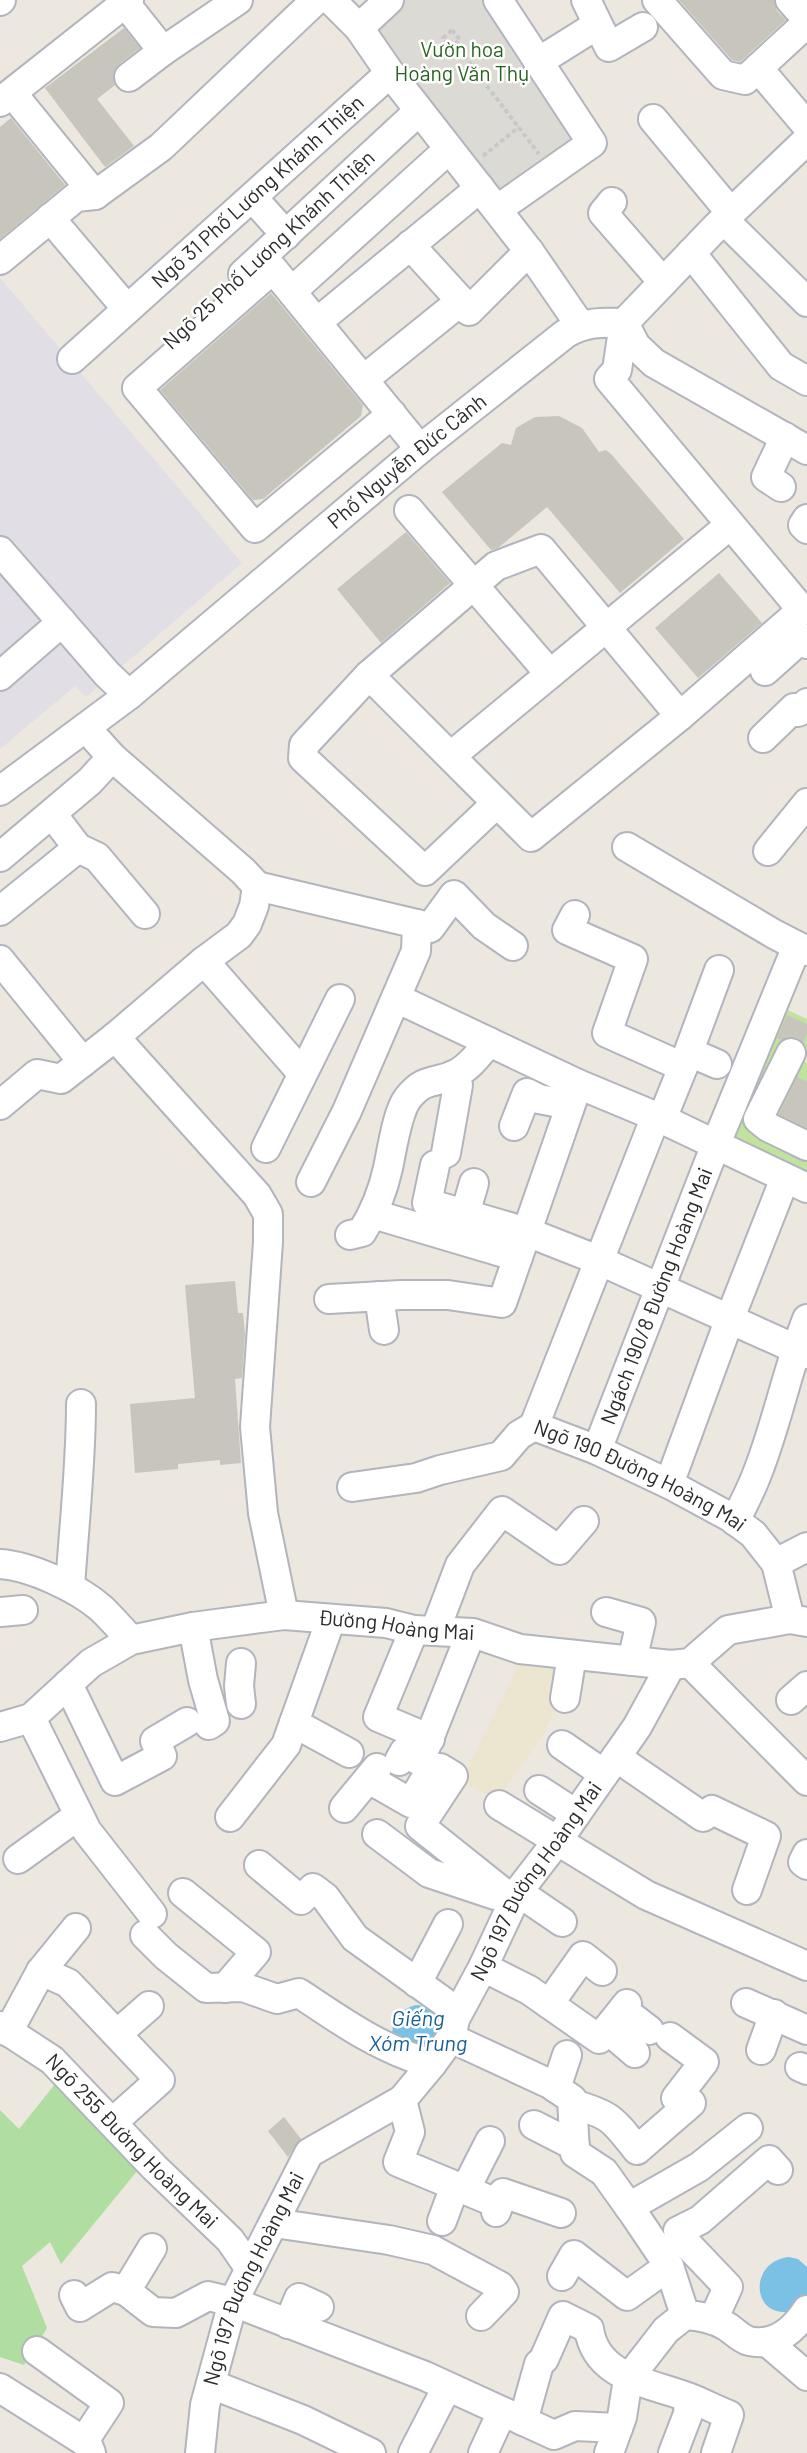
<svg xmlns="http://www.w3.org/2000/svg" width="807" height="2453" font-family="Barlow,sans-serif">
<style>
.industrial{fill:#e1dfe5}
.education{fill:#ece5d0}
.green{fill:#b0dea0}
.pitch{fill:#c0e49d}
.plaza{fill:#dcdad5}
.water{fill:#7bc1e5}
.building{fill:#c8c5bd}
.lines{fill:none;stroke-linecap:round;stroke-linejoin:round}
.minor-casing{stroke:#b2b4be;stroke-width:32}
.path{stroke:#c8c8c8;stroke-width:4;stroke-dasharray:4.5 3;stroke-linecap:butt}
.minor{stroke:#fff;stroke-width:28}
.labels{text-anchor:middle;stroke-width:5;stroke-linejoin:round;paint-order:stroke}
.park-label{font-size:21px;fill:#296320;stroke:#fff}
.street-label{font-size:21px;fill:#2b2b2b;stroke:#fff}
.water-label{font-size:22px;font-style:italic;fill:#185f92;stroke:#fff}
</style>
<rect width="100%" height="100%" fill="#ece7df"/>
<!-- industrial -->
<polygon class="industrial" points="0,278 242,563 86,697 75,686 0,749"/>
<!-- education -->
<polygon class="education" points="524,1654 569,1661 564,1690 543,1735 497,1800 461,1781"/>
<!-- green -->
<polygon class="green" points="60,2078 142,2165 61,2264 50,2242 22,2266 47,2328 24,2365 0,2357 0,2110 19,2129"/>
<!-- pitch -->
<polygon class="pitch" points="779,1006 807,1019 807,1049 802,1061 807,1063 807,1180 721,1140"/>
<!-- plaza -->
<polygon class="plaza" points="398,0 489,0 583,142 500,204 368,29"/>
<!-- water -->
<g class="water">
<path d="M416,2005C428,2006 438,2012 443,2023L432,2053L392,2036C392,2019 400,2009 416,2005Z"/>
<path d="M789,2257L798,2259L807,2267V2302C800,2306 792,2312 785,2312C751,2313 750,2261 789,2257Z"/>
</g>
<!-- building -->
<g class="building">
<polygon points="679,0 774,0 777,11 786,20 740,62 732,60"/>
<polygon points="124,28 140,48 119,64 114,71 113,79 115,85 97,99 134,146 105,167 45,88"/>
<polygon points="11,118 65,185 0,239 0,127"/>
<polygon points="271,293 363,405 361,416 263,499 253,500 160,390"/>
<polygon points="559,416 582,428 599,452 606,450 611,454 684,539 620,593 547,507 498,548 491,550 442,492 502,443 511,445 516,428 535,417"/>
<polygon points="406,532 450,583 381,643 337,589"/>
<polygon points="719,573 762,623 698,678 655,628"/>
<polygon points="787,1015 807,1024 807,1034 803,1043 798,1038 791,1037 782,1040 777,1038"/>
<polygon points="797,1077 807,1081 807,1128 779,1114"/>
<polygon points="235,1281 238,1313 243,1313 245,1334 242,1378 235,1379 241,1463 220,1465 220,1460 178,1464 178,1469 135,1473 130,1404 195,1398 185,1285"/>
<polygon points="284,2117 301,2139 288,2157 268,2131"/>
</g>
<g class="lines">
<!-- minor casing -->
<g class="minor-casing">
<g id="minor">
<polyline points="331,0 359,28 390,73 529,251 580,325"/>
<polyline points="586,0 609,47 643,27"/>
<polyline points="657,0 723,75 745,80 807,23"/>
<polyline points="790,0 807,19"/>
<polyline points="0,1 1,0"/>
<polyline points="125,3 163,51 129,77"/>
<polyline points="359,28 389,0"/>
<polyline points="163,51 238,0"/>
<polyline points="538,62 597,25"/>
<polyline points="758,68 807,126"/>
<polyline points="12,93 95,195"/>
<polyline points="0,102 129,0"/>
<polyline points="653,119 731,213"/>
<polyline points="95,195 161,147 316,0"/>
<polyline points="253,198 286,235"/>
<polyline points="612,202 603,213 663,282"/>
<polyline points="498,209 592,143 498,0"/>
<polyline points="50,218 127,309"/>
<polyline points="724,220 807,302"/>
<polyline points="410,245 461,301"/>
<polyline points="691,253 781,366 807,381"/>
<polyline points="0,260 76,197 95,195"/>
<polyline points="243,274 419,111"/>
<polyline points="301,283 449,149"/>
<polyline points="327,314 480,188"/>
<polyline points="624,323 636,346 654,363 807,450"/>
<path id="s1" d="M72,359L390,73"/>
<polyline points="373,372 461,301 469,311 529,251"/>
<polyline points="392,414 255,528 137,388 273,269 420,449"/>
<polyline points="781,487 766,477 785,437"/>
<polyline points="409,510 550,674"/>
<polyline points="807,519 803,525 807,529"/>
<polyline points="0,551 107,674 129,695"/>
<polyline points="765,671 802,638 807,644"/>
<polyline points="369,675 531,837 680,716 802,610 609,379 617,370 624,323"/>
<polyline points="0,676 62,622"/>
<polyline points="86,728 112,757 243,871 257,886 254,906 247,924 239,935 204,961 115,1037 257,1195 268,1214 268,1242 255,1427 263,1513 284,1615"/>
<polyline points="763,738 794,708 798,712 807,703"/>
<polyline points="451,756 730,525"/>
<path id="s2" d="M0,791L129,695L420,449L565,334C584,322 601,322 624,323L717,226L807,140"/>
<polyline points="497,803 425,871 303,758 304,745 369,675 496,566 541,549 680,716"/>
<polyline points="627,847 774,934 807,951"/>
<polyline points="78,848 97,857 145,914"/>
<polyline points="768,851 807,803"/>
<polyline points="0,857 90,781 112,757"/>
<polyline points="257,886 417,924 416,951 347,1111 311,1182"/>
<polyline points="0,911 78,848 52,814"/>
<polyline points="575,915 567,930 633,959 607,1033 683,1067 662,1119"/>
<polyline points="417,924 430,928 454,895 484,926 513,946"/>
<polyline points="0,960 83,1062"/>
<polyline points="204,961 302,1073"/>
<polyline points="396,998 578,1084 662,1119 807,1188"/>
<polyline points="689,1052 717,1064"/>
<polyline points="791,1053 758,1119 768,1127 807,1146"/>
<polyline points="683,1067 719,970"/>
<polyline points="0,1105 37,1074 61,1079 115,1037"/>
<polyline points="514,1126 527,1093 539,1099 570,1105"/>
<polyline points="266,1148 340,999"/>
<polyline points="446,1153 458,1085 453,1075"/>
<polyline points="435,1165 427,1203 527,1232 598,1260 807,1354"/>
<polyline points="373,1214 518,1257"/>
<polyline points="465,1214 474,1183"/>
<path d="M350,1235L362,1232C374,1213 383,1191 388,1168C392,1150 397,1112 408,1098C423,1079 432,1083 452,1076C467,1070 479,1054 489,1042"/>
<polyline points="379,1296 384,1330"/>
<polyline points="329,1299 401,1295 448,1295 502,1303 578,1084"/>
<path id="s3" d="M534,1426L597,1450L669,1484L730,1517L753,1534L776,1563L790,1619"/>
<polyline points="534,1426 656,1116"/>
<path id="s4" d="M597,1450L716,1144L797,946"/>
<polyline points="669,1484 730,1318 785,1178"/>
<polyline points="352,1487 416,1478 440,1470 501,1456 519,1435 534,1426"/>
<path d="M735,1521C743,1505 751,1490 757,1474C777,1424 787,1370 807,1319"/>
<polyline points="776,1563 807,1547"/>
<path d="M0,1564C31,1566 78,1588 102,1609C112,1619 122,1630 131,1640"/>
<path d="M70,1587C74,1526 81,1465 81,1404"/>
<polyline points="0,1612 23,1610"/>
<polyline points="606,1612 641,1622 632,1661"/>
<polyline points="193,1627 203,1680 215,1721 209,1725"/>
<polyline points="414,1630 378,1717 430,1739"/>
<polyline points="435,1631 460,1565 502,1511 559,1550 584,1521"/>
<polyline points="241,1663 239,1686 241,1704"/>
<polyline points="690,1663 807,1781"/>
<polyline points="68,1684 115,1781 162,1756 155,1741 187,1722"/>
<polyline points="565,1698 572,1655"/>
<polyline points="791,1700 807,1686"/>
<polyline points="31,1718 87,1831 152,1914"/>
<polyline points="294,1723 349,1753"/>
<path id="s5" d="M0,1727L31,1718L91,1663L131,1640L193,1627L284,1615L386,1623L414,1630L473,1633L520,1649L671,1665L690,1663L728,1630L790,1619L807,1622"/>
<polyline points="562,1745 604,1774"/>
<polyline points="422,1756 471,1633"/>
<polyline points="616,1757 703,1817 712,1810 766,1836 747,1890"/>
<polyline points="399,1761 404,1752 432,1768 440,1768 453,1776 420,1826 514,1901"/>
<polyline points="369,1779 411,1803 432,1768"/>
<polyline points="539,1790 576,1814"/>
<polyline points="499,1805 646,1895 807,1966"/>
<polyline points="344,1808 377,1768"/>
<polyline points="230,1817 286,1745 331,1619"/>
<polyline points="377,1834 429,1873 495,1895"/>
<polyline points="807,1854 803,1862 807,1865"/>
<polyline points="18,1859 79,1815"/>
<polyline points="259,1865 301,1900 313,1888 325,1897 355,1938 458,2012"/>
<polyline points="518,1892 562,1922"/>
<polyline points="183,1893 256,1952 225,1988"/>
<path d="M145,1935L166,1956L206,1988L243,1987L277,1999L299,1993C342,2022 382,2050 432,2064"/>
<polyline points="483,1967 529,1990 599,2039 627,2004"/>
<polyline points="41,1971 68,1983 160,2080 113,2122"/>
<polyline points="417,1983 448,1924"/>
<polyline points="746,2003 807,2030"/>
<polyline points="549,2004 583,1956 602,1971"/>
<polyline points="623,2010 649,2030"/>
<path id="s6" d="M0,2026L52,2060L154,2167L230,2240L250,2269"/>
<polyline points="607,2029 635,2053"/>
<polyline points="8,2032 41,1971 76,1928"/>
<polyline points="117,2034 149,2006"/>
<polyline points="670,2037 704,2062 676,2098 685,2108"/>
<polyline points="451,2038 550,2084 572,2099 575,2153 604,2172 634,2214 669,2266 685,2315"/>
<polyline points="761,2050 774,2014"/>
<polyline points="800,2067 807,2070"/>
<polyline points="556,2088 567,2055"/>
<polyline points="402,2100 410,2132 398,2162 499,2204"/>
<path d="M573,2104C611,2115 613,2119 637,2150L691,2103"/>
<polyline points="534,2125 575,2146"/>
<polyline points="465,2190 490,2141"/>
<polyline points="629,2207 699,2167 748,2128"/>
<polyline points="496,2212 503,2193 561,2213"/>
<polyline points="442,2221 455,2186"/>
<polyline points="274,2223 389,2240 433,2250 500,2286 504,2292 481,2316"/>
<polyline points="562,2276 574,2255 627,2296 669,2266"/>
<polyline points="126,2291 152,2248"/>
<polyline points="74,2295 80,2307 112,2287 126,2291 153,2312 176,2313 208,2296 233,2302 425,2376 554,2435 575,2426 618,2428"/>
<polyline points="713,2320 728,2287 687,2244 678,2231 700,2220 769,2160 778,2170"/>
<polyline points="288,2324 299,2298 319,2307"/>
<polyline points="767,2342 807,2376"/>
<polyline points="37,2351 109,2403 84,2441"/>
<path d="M544,2359L563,2316L589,2329C596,2379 652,2383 690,2398C703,2403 716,2410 729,2415L716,2453"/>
<polyline points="211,2384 303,2420 371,2453"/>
<polyline points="0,2388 87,2443 91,2453"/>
<polyline points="523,2421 539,2364"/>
<path id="s7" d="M200,2453L205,2405L233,2302L309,2153L402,2100L432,2064L451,2038L455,2019L483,1967L518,1892L558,1840L637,1727L671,1665"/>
<polyline points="413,2453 447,2387"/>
<polyline points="483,2453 502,2412"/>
<path d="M609,2453L622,2417L628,2379L666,2330L685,2315C700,2316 713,2318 726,2326C733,2330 741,2339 749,2341C774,2347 794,2330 807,2310"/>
<polyline points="673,2453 688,2414 689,2398"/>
</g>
</g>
<!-- path -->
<g class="path">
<polygon points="452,30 460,40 450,48 443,38"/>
<polyline points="455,44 539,154"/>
<polyline points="483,156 519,127"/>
</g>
<!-- minor -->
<use href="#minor" class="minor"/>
</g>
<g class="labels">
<!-- park labels -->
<g class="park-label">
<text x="462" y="57">Vườn hoa<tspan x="462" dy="24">Hoàng Văn Thụ</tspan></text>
</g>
<!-- street labels -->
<g class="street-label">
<text dy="7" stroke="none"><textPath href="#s1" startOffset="250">Ngõ 31 Phố Lương Khánh Thiện</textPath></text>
<text transform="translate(269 250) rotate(-43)" y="7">Ngõ 25 Phố Lương Khánh Thiện</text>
<text dy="7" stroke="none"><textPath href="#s2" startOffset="524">Phố Nguyễn Đức Cảnh</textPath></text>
<text dy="7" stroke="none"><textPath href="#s4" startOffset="165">Ngách 190/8 Đường Hoàng Mai</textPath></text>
<text dy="7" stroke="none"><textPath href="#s3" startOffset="117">Ngõ 190 Đường Hoàng Mai</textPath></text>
<text dy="7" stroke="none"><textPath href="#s5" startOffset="428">Đường Hoàng Mai</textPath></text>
<text dy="7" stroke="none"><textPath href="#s7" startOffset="688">Ngõ 197 Đường Hoàng Mai</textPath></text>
<text dy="7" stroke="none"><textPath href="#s6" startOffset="176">Ngõ 255 Đường Hoàng Mai</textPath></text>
<text dy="7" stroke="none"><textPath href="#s7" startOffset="184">Ngõ 197 Đường Hoàng Mai</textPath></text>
</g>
<!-- water labels -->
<g class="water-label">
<text x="418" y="2026">Giếng<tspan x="418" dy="25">Xóm Trung</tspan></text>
</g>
</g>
</svg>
